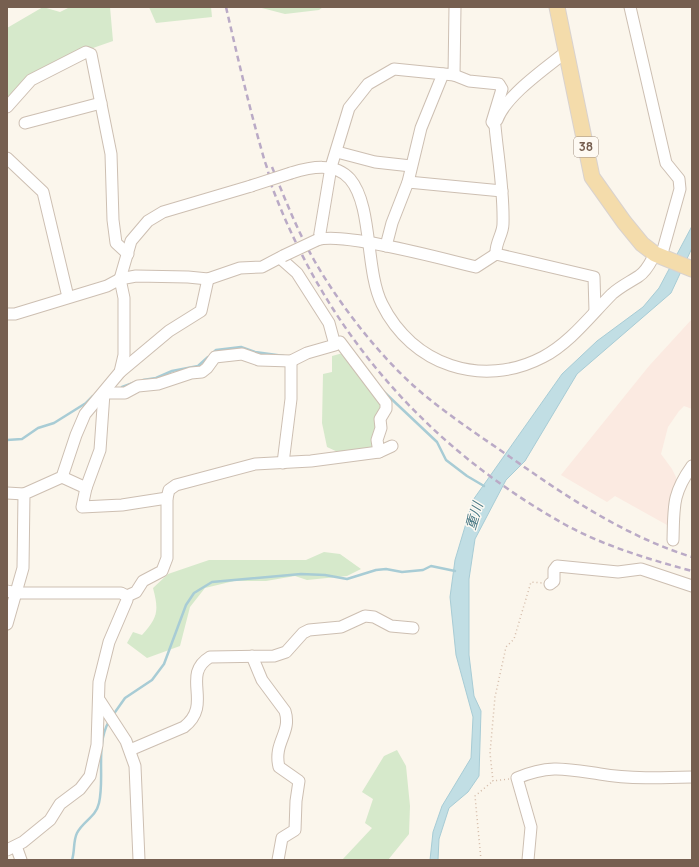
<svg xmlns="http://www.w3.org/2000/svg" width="699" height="867" font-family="Manrope,'Noto Sans JP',sans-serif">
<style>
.commercial{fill:#fbeae1}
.green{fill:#d6e9cb}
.water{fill:#c1dee4;stroke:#a8ccd5}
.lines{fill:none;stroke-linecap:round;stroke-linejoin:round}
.stream{stroke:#a8ccd5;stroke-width:2.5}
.minor-casing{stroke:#cdbfb2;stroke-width:13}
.major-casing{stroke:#d9d2ce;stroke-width:17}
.path{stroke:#d4bba8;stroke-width:1.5;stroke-dasharray:1 3;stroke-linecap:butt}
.minor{stroke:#fff;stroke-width:11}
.major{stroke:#f4dcab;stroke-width:15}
.rail{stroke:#baaac6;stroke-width:2.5;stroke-dasharray:6 4;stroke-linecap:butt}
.minor-bridge-casing{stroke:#cdbfb2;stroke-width:13;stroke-linecap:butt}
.minor-bridge{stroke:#fff;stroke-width:11}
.labels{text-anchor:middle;stroke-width:3;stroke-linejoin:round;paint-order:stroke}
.shield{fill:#fefaf3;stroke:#9f8e81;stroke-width:1}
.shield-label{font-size:12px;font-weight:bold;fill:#765f50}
.water-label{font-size:14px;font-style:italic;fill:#4b7a86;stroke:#fefaf3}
</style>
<rect width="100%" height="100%" fill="#fbf6ec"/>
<!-- commercial -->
<polygon class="commercial" points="692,319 692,409 684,406 679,411 668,427 661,454 672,469 676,477 676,486 667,525 615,496 607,502 561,475 649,366"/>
<!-- green -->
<g class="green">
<polygon points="43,7 60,12 70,7 110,7 113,41 93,48 80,50 7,100 7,28"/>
<polygon points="149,7 211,7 212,17 156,23"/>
<polygon points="258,7 323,7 319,10 285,14"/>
<polygon points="343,353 382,406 372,449 342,454 327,447 322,423 323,374 332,372 332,356"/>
<path d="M324,552L340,554L361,569L347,576L307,580L295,576L266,581H234L205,588L190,607L180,646L147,658L127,643L133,632L142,635C158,617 159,611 153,588L168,574L209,560H306Z"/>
<polygon points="397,750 406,766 410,806 409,834 388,860 342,860 372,828 365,823 373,799 362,792 384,756"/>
</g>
<!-- water -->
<polygon class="water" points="692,226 692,248 671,293 577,374 525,461 506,480 475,539 469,579 469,655 474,696 481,711 479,776 468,792 449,808 439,839 438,860 430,860 433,832 442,806 471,758 473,717 456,655 450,597 455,560 473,500 562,374 597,341 643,307 659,288"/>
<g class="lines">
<!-- stream -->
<g class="stream">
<polyline points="212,354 216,350 241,347 255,352 284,356"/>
<polyline points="143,380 156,378 172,371 198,366 208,357"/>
<polyline points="122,387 133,383"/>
<polyline points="383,391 437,442 446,460 467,476 484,486"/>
<polyline points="7,440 22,439 38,428 54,423 86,403 93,396"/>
<polyline points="113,715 125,698 152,680 164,664 186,605 194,593 212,582 301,574 325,575 347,579 376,570 386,569 402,572 423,570 431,566 455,571"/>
<path d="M72,860C75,851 73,841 77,833C83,821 96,817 99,803C105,777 95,746 109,721"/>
</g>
<!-- minor casing -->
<g class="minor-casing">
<g id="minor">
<polyline points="630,7 666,163 679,179 680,189 661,257"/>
<path d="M454,75L469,81L499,84L502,89L492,122L495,126C498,158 504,191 503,224C503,234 495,243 496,254"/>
<polyline points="7,107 31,80 86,52 91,54 111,154 113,220 116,243 128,254"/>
<path d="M497,120C506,95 546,68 567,51"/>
<polyline points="25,123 101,103"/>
<polyline points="337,152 375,162 411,166"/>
<polyline points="7,158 43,192 68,297"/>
<path d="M291,173C311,167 335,162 350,179C373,206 365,270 382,304C412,365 482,389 543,357C570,343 591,315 612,294C621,286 630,282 639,276C647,271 651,261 655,254"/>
<polyline points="408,182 502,191"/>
<polyline points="319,239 331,167 349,108 368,84 394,69 454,75 455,7"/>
<path d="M317,240C341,231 447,260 476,267L496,254L594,277L595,311"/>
<polyline points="386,246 392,223 408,182 421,128 443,74"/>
<polyline points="7,314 15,314 107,286 120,279 136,276 188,277 208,279 240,268 262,267 283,256"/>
<polyline points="340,342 386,403 386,409 380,419 381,428 377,440 379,452"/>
<polyline points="120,372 169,331 201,311 208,279"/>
<polyline points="283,463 291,399 291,361"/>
<polyline points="62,477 86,488 82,507 122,505 167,498"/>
<polyline points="86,488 100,450 104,393 125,393 138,386 158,384 191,373 202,372 207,368 215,357 242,354 259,360 291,361 307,353 335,345 329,323 297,273 280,258"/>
<polyline points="7,493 24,494"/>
<path d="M673,540C674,506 672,494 692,466"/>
<polyline points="550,584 554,581 554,570 557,566 618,572 641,569 692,586"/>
<polyline points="7,591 17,593 121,593 127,596 127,600 109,642 99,682 97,745 90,776 80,789 60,804 50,820 23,842 7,850"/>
<polyline points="127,596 136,592 143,581 162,571 167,558 167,498 169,490 176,485 255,464 311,461 379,452 392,446"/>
<polyline points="7,624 23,568 24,494 62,477 76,435 85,414 120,372 124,355 124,298 120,279 131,241 148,221 163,212 251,186"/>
<path d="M252,656L262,680L285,711C292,733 273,742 279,767L299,781L296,801L295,830L282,838L278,860"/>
<polyline points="100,701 126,741 135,766 139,860"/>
<path d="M130,750L184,727C214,704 180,675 210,657L274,656L286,652L303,633L309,630L341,627L365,616L374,617L391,626L413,628"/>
<polyline points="16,846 21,860"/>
<path d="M528,860L531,827L517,778C549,764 567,769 600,774C629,779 662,778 692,777"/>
</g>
</g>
<!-- major casing -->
<g class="major-casing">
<polyline id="major" points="557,7 592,177 624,222 642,244 655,254 692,269"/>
</g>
<!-- path -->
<g class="path">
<polyline points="509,779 493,781 490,753 495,697 506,647 514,639 531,582 542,583"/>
<polyline points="481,860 475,796 493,781"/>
</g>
<!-- minor -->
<use href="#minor" class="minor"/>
<!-- major -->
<use href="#major" class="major"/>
<!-- rail -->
<g class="rail">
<path d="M226,7C238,59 250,111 265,162C269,172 270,183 274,192C330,337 429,448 564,524C604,546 648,559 692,571"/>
<path d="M272,167C285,199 297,230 314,260C339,304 378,354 415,387C448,416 485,439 520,464C573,501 630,538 692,557"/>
</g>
<!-- minor-bridge casing -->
<g class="minor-bridge-casing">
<g id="minor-bridge">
<polyline points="251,186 291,173"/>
<polyline points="283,256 317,240"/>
</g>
</g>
<!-- minor-bridge -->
<use href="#minor-bridge" class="minor-bridge"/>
</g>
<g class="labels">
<!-- shield labels -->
<rect class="shield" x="574" y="137" width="24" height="20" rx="3"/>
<g class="shield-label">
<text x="586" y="151">38</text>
</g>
<!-- water labels -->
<g class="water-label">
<text transform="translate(474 516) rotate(-73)" y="5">重川</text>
</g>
</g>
<!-- border -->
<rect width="699" height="867" fill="none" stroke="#765f50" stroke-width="16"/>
</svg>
